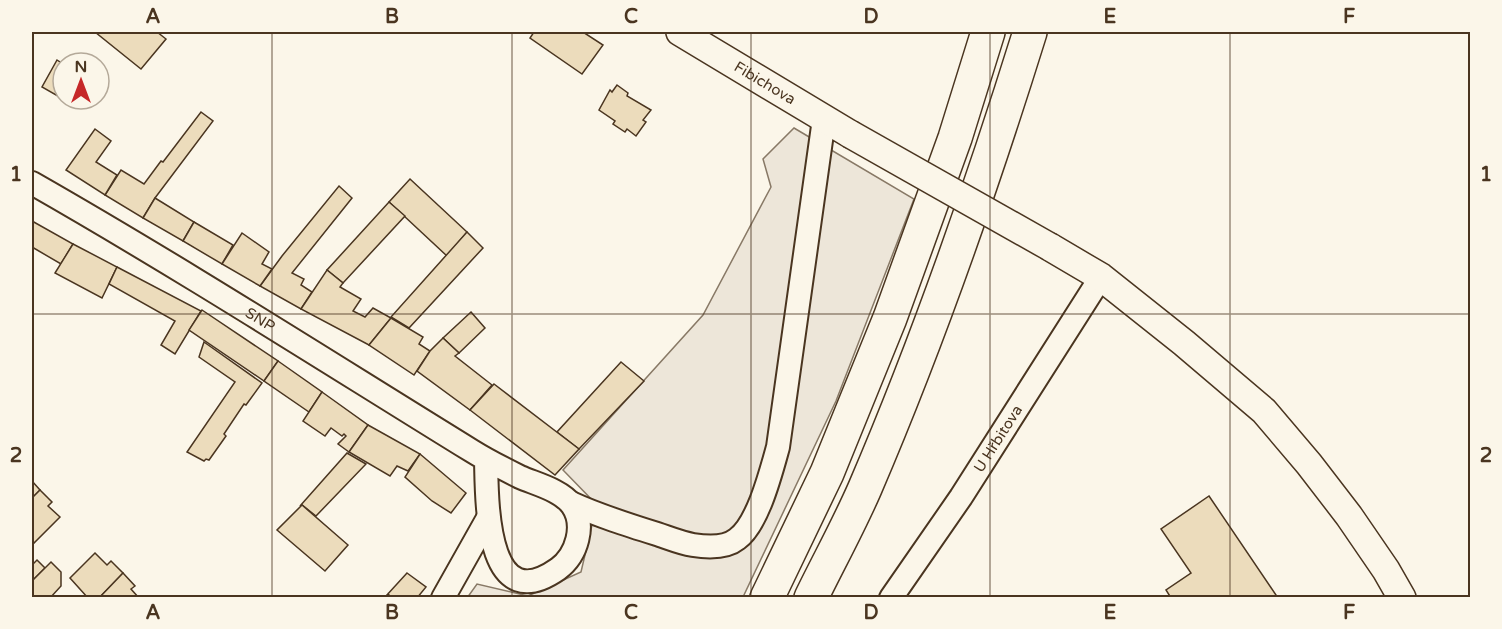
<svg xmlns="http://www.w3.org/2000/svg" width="1502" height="629" font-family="'Varela Round',sans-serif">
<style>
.green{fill:#ede6d9;stroke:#887966;stroke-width:1.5}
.building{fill:#ecdcbc;stroke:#4a3520;stroke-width:1.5}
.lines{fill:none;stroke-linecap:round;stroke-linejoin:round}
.minor-casing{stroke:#4a3520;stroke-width:26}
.tertiary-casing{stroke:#4a3520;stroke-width:30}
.motorway-casing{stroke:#4a3520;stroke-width:36}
.minor{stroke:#fbf6e9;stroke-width:22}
.tertiary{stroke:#fbf6e9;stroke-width:27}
.motorway{stroke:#fbf6e9;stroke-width:33}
.tertiary-bridge-casing{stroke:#4a3520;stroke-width:30;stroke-linecap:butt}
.tertiary-bridge{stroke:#fbf6e9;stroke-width:27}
.grid{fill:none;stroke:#4a3520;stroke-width:1.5;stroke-opacity:0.55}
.labels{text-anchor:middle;stroke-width:4.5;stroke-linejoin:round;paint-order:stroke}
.street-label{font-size:15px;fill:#4a3520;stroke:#fbf6e9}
.neatline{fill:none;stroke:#4a3520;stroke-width:2}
.grid-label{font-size:20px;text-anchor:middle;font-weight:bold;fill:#4a3520}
</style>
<rect width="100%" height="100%" fill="#fbf6e9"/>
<!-- green -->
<polygon class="green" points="794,128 914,199 836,401 743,597 467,598 477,584 528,596 581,572 592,525 693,553 715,540 598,506 563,470 703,315 771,187 763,159"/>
<!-- building -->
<g class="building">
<polygon points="95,32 157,32 166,39 141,69"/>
<polygon points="534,32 583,32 603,45 582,74 530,38"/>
<polygon points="57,60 63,64 63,99 42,87"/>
<polygon points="617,85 628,93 627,96 651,110 643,120 646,122 636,136 627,129 625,132 613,124 615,121 599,110 610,90 612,92"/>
<polygon points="201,112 213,121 155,198 143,218 105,195 121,170 144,184 161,161 163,162"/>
<polygon points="95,129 111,141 96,162 117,175 105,195 66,170"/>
<polygon points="410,179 467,232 447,256 389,202"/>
<polygon points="339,186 352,198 292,273 304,279 301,285 312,292 301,309 260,286 282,256"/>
<polygon points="155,198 194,222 183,241 143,218"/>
<polygon points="389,202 405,216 343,283 327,270"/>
<polygon points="32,221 73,244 61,264 32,247"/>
<polygon points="194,222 233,245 222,264 183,241"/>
<polygon points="467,232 483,248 409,328 391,317"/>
<polygon points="242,233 269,252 262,264 272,269 260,286 222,264"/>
<polygon points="73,244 117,267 102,298 55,273"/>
<polygon points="117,267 201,311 175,354 161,345 175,321 109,284"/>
<polygon points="327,270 343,283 340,287 361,299 353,311 365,317 373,308 391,318 369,345 301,309"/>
<polygon points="202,310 278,361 264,381 189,330"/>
<polygon points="471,312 485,328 459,353 443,338"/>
<polygon points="391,318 423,337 419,344 430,351 414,375 369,345"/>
<polygon points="443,338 459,353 455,356 492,385 470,410 417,371 430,351"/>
<polygon points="204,342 262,383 246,405 244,404 224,434 226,436 209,460 206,459 204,461 187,452 235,382 199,357"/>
<polygon points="278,361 322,392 309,412 264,381"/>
<polygon points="621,362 644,381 579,449 557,432"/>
<polygon points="494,384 579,449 555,475 470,410"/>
<polygon points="322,392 368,425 349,452 338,444 346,436 344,434 342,436 331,428 325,436 303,421"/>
<polygon points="368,425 420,454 408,471 397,466 390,476 349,452"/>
<polygon points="347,453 366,464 316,516 302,505 300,506"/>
<polygon points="420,454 466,493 451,513 432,501 405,477"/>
<polygon points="32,481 40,490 32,498"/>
<polygon points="40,490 52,502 48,506 60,517 34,543 32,540 32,498"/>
<polygon points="1209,496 1278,598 1171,598 1166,590 1191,573 1161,529"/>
<polygon points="302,505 348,545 325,571 277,530"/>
<polygon points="95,553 107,565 111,561 123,573 99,598 88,598 70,578"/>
<polygon points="37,560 45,568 32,581 32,565"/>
<polygon points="51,562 61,572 61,586 50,598 32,598 32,581"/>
<polygon points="123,573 135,586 131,589 139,598 99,598"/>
<polygon points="407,573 426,587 417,598 392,598 388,594 387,596 386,596"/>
</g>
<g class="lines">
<!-- minor casing -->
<g class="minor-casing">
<g id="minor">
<path id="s1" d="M32,183C181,268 326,361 472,451C488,461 504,469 520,477C536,484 561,490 572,505C586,525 577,555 558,569C485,620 487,499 486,460"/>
<path d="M571,503C599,516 628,525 657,534C669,538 681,543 693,545C706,547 726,548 737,539C758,524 771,472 778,447L824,119"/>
<polyline points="443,598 488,518"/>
<path id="s2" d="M891,598L961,497L1101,277"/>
</g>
</g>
<!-- tertiary casing -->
<g class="tertiary-casing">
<g id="tertiary">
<path id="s3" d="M680,32L850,134"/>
<polyline points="1050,247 1101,277 1184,343 1264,411 1309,464 1349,516 1386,570 1402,598"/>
</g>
</g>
<!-- motorway casing -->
<g class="motorway-casing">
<g id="motorway">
<polyline points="767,598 827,473 890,318 955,138 988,32"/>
<path d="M811,598C829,561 849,525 865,488C929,339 982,186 1030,32"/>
</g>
</g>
<!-- minor -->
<use href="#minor" class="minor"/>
<!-- tertiary -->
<use href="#tertiary" class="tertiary"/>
<!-- motorway -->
<use href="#motorway" class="motorway"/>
<!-- tertiary-bridge casing -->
<g class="tertiary-bridge-casing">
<polyline id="tertiary-bridge" points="850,134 1050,247"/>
</g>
<!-- tertiary-bridge -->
<use href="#tertiary-bridge" class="tertiary-bridge"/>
</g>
<!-- grid -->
<path class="grid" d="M272,32V598M512,32V598M751,32V598M990,32V598M1230,32V598M32,314H1470"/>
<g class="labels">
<!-- street labels -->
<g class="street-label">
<text dy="5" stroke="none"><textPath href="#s3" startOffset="99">Fibichova</textPath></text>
<text dy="5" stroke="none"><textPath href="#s1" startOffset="266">SNP</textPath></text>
<text dy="5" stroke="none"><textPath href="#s2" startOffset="192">U Hřbitova</textPath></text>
</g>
</g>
<!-- border -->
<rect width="1502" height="629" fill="none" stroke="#fbf6e9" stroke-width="66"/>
<!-- north arrow -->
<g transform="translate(81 81)"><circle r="28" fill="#fbf6e9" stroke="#b4a999" stroke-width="1.5"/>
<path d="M0-4.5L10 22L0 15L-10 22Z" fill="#c62828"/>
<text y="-9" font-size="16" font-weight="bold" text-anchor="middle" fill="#4a3520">N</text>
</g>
<rect x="33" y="33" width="1436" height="563" class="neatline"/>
<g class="grid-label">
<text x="153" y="23">A</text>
<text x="392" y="23">B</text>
<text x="631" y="23">C</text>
<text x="871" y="23">D</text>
<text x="1110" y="23">E</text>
<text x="1349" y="23">F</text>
<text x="16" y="181">1</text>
<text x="1486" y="181">1</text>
<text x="16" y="462">2</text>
<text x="1486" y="462">2</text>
<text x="153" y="619">A</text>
<text x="392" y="619">B</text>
<text x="631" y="619">C</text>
<text x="871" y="619">D</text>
<text x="1110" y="619">E</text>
<text x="1349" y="619">F</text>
</g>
</svg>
